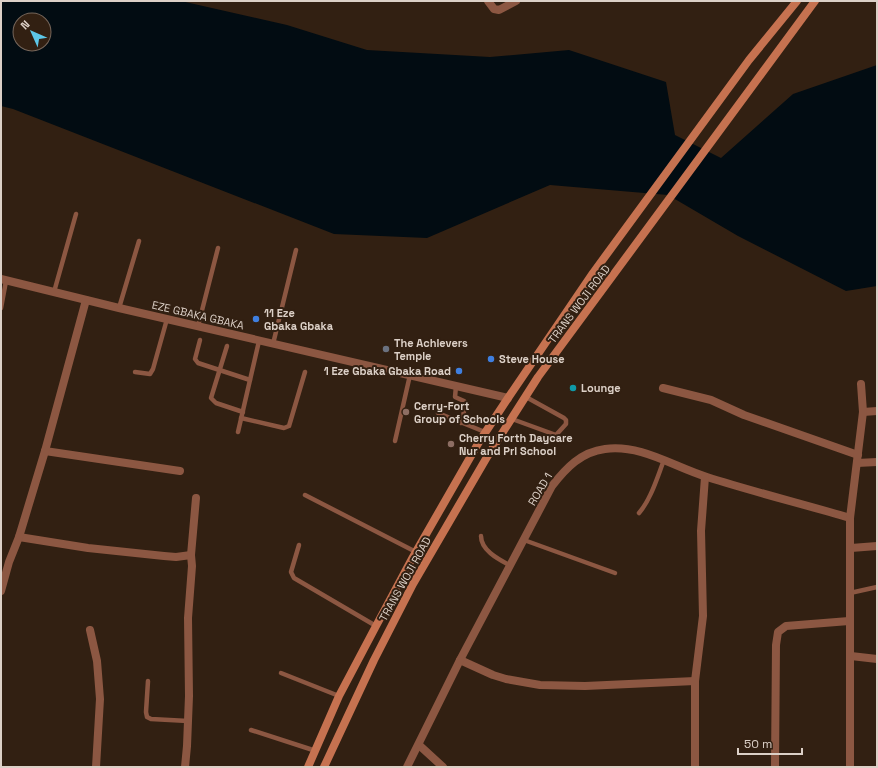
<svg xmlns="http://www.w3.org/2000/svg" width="878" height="768" font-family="'Space Grotesk',sans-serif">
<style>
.water{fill:#020c12;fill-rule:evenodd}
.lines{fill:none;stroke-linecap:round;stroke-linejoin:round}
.service{stroke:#8c5742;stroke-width:4.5}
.minor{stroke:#8c5742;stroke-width:8}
.secondary{stroke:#c67250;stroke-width:8}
.shop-dot{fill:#3f7fe0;stroke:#322012;stroke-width:1.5}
.worship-dot{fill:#6b7280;stroke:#322012;stroke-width:1.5}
.culture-dot{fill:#0f9aa8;stroke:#322012;stroke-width:1.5}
.education-dot{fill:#8d6e63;stroke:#322012;stroke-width:1.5}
.labels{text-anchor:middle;stroke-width:4;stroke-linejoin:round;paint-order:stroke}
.street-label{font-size:11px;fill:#dcd0c7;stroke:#322012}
.poi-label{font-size:11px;font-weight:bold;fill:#dcd0c7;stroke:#322012;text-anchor:start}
</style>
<rect width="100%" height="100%" fill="#322012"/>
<!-- water -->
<path class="water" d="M1,1H181L287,25L367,50L490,57L569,50L666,82L675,135L721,158L793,94L877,65V286L846,291L738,236L668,195L550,185L427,238L334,234L13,109L1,106ZM20,20H44V44H20Z"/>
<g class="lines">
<!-- service -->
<g class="service">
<polyline points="54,292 76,214"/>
<polyline points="1,308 6,281"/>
<polyline points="119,308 139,241"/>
<polyline points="198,326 218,248"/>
<polyline points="200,340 195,359 198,363 250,380"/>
<polyline points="273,344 296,250"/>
<polyline points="227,346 211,398 216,403 243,412"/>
<polyline points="135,372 150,374 153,369 167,319"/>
<polyline points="456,386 455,397 464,401 466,404 461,423"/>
<polyline points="438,413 485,432"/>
<polyline points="241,418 284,428 289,426 305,372"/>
<polyline points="512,419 556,435 566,424 566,420 564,418 526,397"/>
<polyline points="238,432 259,341"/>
<polyline points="395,441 410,375"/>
<polyline points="305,495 416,552"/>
<path d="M639,513C651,499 657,478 664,460"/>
<path d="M481,536C481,551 500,560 511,566"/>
<polyline points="524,540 615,573"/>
<polyline points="299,545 291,572 294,578 376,626"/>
<polyline points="850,593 877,587"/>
<polyline points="281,673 339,696"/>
<polyline points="148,681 146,712 147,717 151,719 188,721"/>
<polyline points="251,730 316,751"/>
</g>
<!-- minor -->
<g class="minor">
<polyline points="488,1 494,9 499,10 516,1"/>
<polyline points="1,279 119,308 508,398"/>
<polyline points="663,388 711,400 744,415 858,455"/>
<polyline points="863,412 877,411"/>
<polyline points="45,451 180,471"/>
<polyline points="857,463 877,462"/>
<polyline points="19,537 88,548 164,556 176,557 191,555"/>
<polyline points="851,548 877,546"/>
<polyline points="1,591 9,562 19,537 45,451 86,300"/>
<polyline points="90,630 97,661 100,699 96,767"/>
<polyline points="851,656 877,659"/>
<polyline points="460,660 493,675 506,679 540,685 585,686 695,681"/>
<polyline points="419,745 443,767"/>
<polyline points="185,767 187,746 189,696 188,618 192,566 191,555 196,498"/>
<path d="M407,767L460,660L552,486C566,468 581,452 605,449C641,444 674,467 707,477C754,492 803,504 850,518"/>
<polyline points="695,767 695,681 703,616 701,531 705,477"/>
<polyline points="775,767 776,645 778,632 786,626 849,621"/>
<polyline points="850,767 850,518 863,412 861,384"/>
</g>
<!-- secondary -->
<g class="secondary">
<polyline points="308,767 339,696 376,626 413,557 479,442 508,398 593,273 749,60 797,1"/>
<polyline points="324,767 374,660 413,584 487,457 538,377 815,1"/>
</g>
</g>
<!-- markers -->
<g class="shop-dot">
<circle cx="256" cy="319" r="4"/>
<circle cx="491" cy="359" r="4"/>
<circle cx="459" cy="371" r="4"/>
</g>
<circle class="worship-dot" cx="386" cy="349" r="4"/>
<circle class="culture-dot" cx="573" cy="388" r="4"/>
<g class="education-dot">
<circle cx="406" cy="412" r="4"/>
<circle cx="451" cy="444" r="4"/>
</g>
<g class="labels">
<!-- street labels -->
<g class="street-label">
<text transform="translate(579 304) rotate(-53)" y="4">TRANS WOJI ROAD</text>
<text transform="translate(198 315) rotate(13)" y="4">EZE GBAKA GBAKA</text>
<text transform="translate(540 489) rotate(-59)" y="4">ROAD 1</text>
<text transform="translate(405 579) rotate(-61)" y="4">TRANS WOJI ROAD</text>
</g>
<!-- poi labels -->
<g class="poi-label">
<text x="264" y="317">11 Eze<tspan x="264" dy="13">Gbaka Gbaka</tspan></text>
<text x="394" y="347">The Achievers<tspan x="394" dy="13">Temple</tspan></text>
<text x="499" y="363">Steve House</text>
<text x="451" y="375" text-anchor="end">1 Eze Gbaka Gbaka Road</text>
<text x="581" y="392">Lounge</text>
<text x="414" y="410">Cerry-Fort<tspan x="414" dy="13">Group of Schools</tspan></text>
<text x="459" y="442">Cherry Forth Daycare<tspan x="459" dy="13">Nur and Pri School</tspan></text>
</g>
</g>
<!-- border -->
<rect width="878" height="768" fill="none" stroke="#dcd0c7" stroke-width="4"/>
<!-- north arrow -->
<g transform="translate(32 32) rotate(315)"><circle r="19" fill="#322012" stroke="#76665a"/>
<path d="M0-3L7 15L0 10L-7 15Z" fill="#5dc7e8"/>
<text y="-6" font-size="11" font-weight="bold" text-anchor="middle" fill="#dcd0c7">N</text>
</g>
<!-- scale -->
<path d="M738 748v6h64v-6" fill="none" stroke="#dcd0c7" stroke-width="2"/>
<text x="744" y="748" font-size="12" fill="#dcd0c7" stroke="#322012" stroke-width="3" paint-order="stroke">50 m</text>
</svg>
